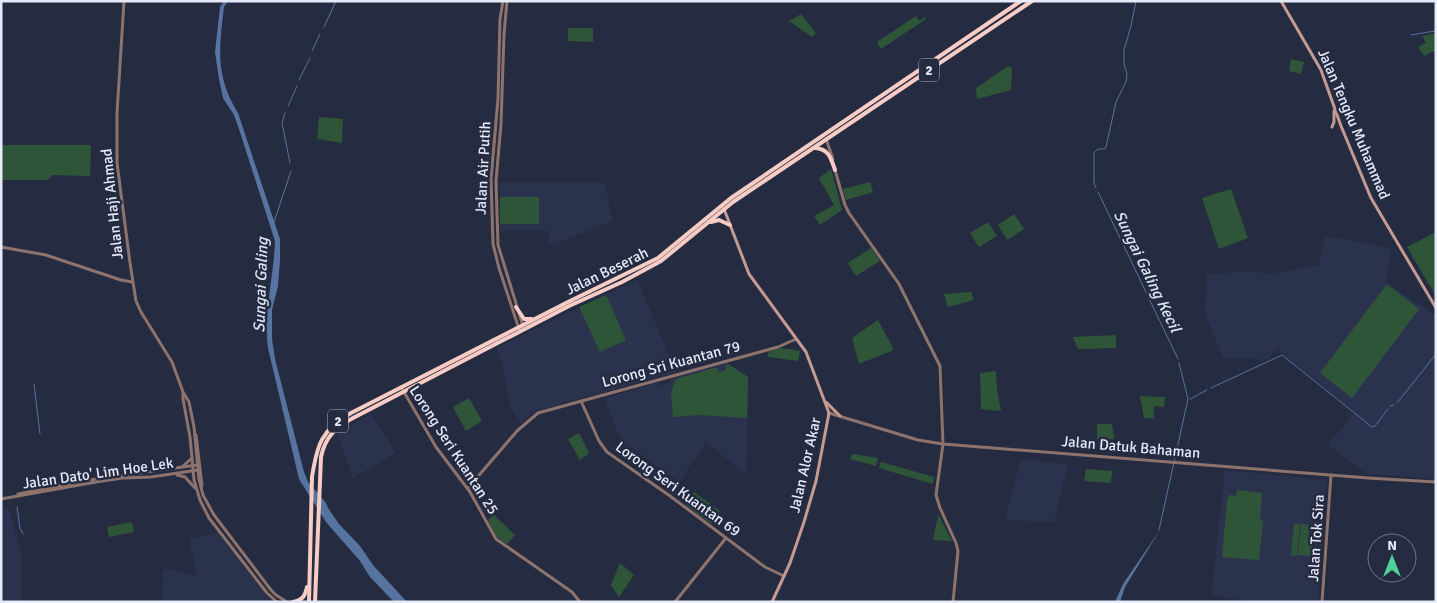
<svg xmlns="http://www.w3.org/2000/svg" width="1437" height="603" font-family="Signika,sans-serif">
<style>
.built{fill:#2b324e}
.green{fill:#2f5539}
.water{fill:#5773a0}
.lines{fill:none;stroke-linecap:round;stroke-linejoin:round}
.stream{stroke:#5773a0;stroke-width:1}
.tertiary{stroke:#8e736d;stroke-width:3}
.secondary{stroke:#c59a91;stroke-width:3}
.trunk{stroke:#f6ccc4;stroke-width:4}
.labels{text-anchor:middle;stroke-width:5;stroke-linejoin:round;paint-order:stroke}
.shield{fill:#252c41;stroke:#acb2c2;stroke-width:1}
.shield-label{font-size:14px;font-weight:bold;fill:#e6ebf9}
.street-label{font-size:15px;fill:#e6ebf9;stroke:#252c41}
.water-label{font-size:16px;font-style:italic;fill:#dbe4f2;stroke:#252c41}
</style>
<rect width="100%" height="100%" fill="#252c41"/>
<!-- built -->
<g class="built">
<polygon points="500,183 605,183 612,221 549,246 549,231 500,231"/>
<polygon points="1325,236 1391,248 1386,282 1436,316 1436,479 1367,474 1328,445 1355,412 1283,354 1278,345 1268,360 1223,357 1205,314 1207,274 1259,271 1264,275 1319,265"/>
<polygon points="637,279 676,372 554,406 534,412 521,423 509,404 503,365 496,348"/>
<polygon points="727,363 749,377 746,474 706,442 679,482 621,440 622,437 618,433 605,400 606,398 659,382 660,386 663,386 664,384 669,383 671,378"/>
<polygon points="371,414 396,453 353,478 337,433"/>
<polygon points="1021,459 1068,464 1054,522 1005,520"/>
<polygon points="1225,470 1327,480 1318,602 1254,602 1211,595"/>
<polygon points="1,507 9,509 22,557 22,602 1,602"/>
<polygon points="218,533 271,602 162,602 163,569 197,575 189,539"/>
</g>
<!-- green -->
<g class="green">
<polygon points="801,14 816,33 812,37 789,21"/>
<polygon points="916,16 919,21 925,17 926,19 881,49 877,42"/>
<polygon points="568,28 593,28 593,42 568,41"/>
<polygon points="1436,33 1436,50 1424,56 1418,47 1426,43 1422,36"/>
<polygon points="1291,59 1304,62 1301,74 1289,71"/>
<polygon points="1008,66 1012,68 1011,90 977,99 976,88"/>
<polygon points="319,117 343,119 342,143 317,139"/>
<polygon points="1,145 91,145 90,176 52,175 48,180 1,180"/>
<polygon points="831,169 842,210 820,225 814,216 834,205 819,178"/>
<polygon points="870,182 873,192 846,200 843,189"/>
<polygon points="1231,189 1248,238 1219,249 1202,198"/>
<rect x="500" y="197" width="39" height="27"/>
<polygon points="1014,214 1024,229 1007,240 998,225"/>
<polygon points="988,222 997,236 979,247 970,233"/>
<polygon points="1436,232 1436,296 1407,247"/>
<polygon points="871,248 880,261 856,276 848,263"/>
<polygon points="1387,284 1419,309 1352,398 1320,373"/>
<polygon points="971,292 974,300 948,307 944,294"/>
<polygon points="606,295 626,340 600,352 579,307"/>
<polygon points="878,320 894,350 859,364 852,338"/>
<polygon points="1116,335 1116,348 1078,349 1073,337"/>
<polygon points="781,348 800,351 798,361 768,357 768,352"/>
<polygon points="728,364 748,377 747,418 700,415 673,417 671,392 676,379 717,367 719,372 726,370 726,365"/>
<polygon points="996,371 997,390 1001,411 981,409 980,373"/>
<polygon points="1140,396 1165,397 1164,407 1154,406 1154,419 1144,418"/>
<polygon points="469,398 482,421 466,431 453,407"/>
<polygon points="1097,424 1112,424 1114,439 1097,439"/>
<polygon points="579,433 589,453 580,460 568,439"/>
<polygon points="852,454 878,458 876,466 850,459"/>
<polygon points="881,462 934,477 933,484 879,468"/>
<polygon points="1086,469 1113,471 1110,483 1084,481"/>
<polygon points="1237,490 1262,493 1260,517 1263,522 1259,560 1222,557 1227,500 1229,495 1236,496"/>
<polygon points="694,492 720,511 711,524 686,505"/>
<polygon points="494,515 515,535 507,544 496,536 488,520"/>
<polygon points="938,516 939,516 952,541 933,540"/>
<polygon points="132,522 134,532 109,537 107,527"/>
<polygon points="1294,523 1300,524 1297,556 1291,555"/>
<polygon points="1301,524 1309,525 1308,540 1313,541 1312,556 1298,555"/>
<polygon points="620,563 634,575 619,597 611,585"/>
</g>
<!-- water -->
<g class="water">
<path d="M224,1H228L224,7C219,48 215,76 238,113L280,239V260L278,286L272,310V339L275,359L304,472L308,482L326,503L328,508L339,524L360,546L373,565L407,602H394L370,577L360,561L326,522L299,479L268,348C263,312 274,277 275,241L239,129L234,115L223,98L219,79L215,52L220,7Z"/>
<polygon points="1160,530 1125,587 1120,602 1115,602 1123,584"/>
</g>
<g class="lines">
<!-- stream -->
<g class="stream">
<polyline points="324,27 336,1"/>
<polyline points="1411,35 1435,31"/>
<polyline points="312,51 320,34"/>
<polyline points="299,80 310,58"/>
<polyline points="288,106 297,86"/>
<polyline points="285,113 282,123 290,163"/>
<polyline points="1096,188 1094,183 1094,153 1098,149 1105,149 1106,147 1116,102 1126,82 1127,74 1124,64 1124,50 1131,26 1136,1"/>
<polyline points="1098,192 1178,359"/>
<polyline points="274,222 291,171"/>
<polyline points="34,384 40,434"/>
<polyline points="1211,388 1282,355 1372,427 1375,426 1388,409"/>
<polyline points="1190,399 1207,390"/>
<polyline points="1397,403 1436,354"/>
<polyline points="1390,406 1394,405"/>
<polyline points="17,507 20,528 23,534"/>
<polyline points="1159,530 1188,399 1179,363"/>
</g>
<!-- tertiary -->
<g class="tertiary">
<polyline points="124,1 117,113 117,163 130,263 136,301 141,312 172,362 183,392 189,402 194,427 199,479 203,495 214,515 271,590 276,595 287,602"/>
<polyline points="503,1 500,19 498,99 491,179 493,244 499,268 519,329"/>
<polyline points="507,1 504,34 501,124 496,181 498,245 523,326"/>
<polyline points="826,139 833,159"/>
<polyline points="835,170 845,205 849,213 899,284 940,366 943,444 936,495 940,508 956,543 958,551 953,602"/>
<polyline points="1,247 46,255 121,280 132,282"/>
<polyline points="401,387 436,447 470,492 496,539 572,592 580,602"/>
<polyline points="183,393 183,399 190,437 194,480 200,500 209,518 267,593 277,602"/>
<polyline points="581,401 599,441 607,452 670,496 765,567 784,576"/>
<polyline points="829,413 918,440 943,444 1368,478 1436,482"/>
<polyline points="196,435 202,486"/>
<polyline points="182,467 192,458"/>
<polyline points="177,475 185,477 195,488"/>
<polyline points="468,488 517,431 538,413 778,347 796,339"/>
<polyline points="18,494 89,480 197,465"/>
<polyline points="1,499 96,482 122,478 151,477 198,470"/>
<polyline points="675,602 726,538"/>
<polyline points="1322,602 1331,475"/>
</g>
<!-- secondary -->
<g class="secondary">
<polyline points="1281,1 1321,70 1341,126 1371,198 1436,308"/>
<polyline points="1332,127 1334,122 1334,111"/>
<polyline points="724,209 749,274 806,352 829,413 816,481 804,522 790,563 772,602"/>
<polyline points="826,402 840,416"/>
</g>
<!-- trunk -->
<g class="trunk">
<path d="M815,148C829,149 831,158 835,170"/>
<polyline points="711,222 719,220 730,225"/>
<polyline points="516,307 524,319 532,319"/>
<path d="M293,602C303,600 305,596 307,587"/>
<path d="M309,602L312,477C317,445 321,430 351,413L566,303L658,258L731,198L1021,1"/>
<path d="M315,602L321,457C325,437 336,427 353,418L569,306L622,282L661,261L733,202L1032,1"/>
</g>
</g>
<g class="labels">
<!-- shield labels -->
<g class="shield">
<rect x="919" y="58.5" width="20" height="23" rx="4"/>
<rect x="328" y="409.5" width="20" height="23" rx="4"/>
</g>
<g class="shield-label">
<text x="929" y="75">2</text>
<text x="338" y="426">2</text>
</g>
<!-- street labels -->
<g class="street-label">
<text transform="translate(1354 124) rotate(67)" y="5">Jalan Tengku Muhammad</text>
<text transform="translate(483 168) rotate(-87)" y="5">Jalan Air Putih</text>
<text transform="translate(112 204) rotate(-96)" y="5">Jalan Haji Ahmad</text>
<text transform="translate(607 271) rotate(-26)" y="5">Jalan Beserah</text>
<text transform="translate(671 364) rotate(-15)" y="5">Lorong Sri Kuantan 79</text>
<text transform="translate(1131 447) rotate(5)" y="5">Jalan Datuk Bahaman</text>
<text transform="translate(454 450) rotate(57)" y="5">Lorong Seri Kuantan 25</text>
<text transform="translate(805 465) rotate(-77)" y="5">Jalan Alor Akar</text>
<text transform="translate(98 473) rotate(-8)" y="5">Jalan Dato' Lim Hoe Lek</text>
<text transform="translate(678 489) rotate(36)" y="5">Lorong Seri Kuantan 69</text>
<text transform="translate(1316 538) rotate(-86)" y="5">Jalan Tok Sira</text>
</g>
<!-- water labels -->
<g class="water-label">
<text transform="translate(1148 271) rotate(64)" y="6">Sungai Galing Kecil</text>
<text transform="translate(260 285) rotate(-88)" y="6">Sungai Galing</text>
</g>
</g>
<!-- border -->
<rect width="1437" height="603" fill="none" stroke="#e6ebf9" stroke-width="5"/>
<!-- north arrow -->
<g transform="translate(1392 558)"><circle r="24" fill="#252c41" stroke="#72788b"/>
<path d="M0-4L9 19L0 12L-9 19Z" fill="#4dd39a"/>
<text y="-8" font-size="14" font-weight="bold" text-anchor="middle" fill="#e6ebf9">N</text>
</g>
</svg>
